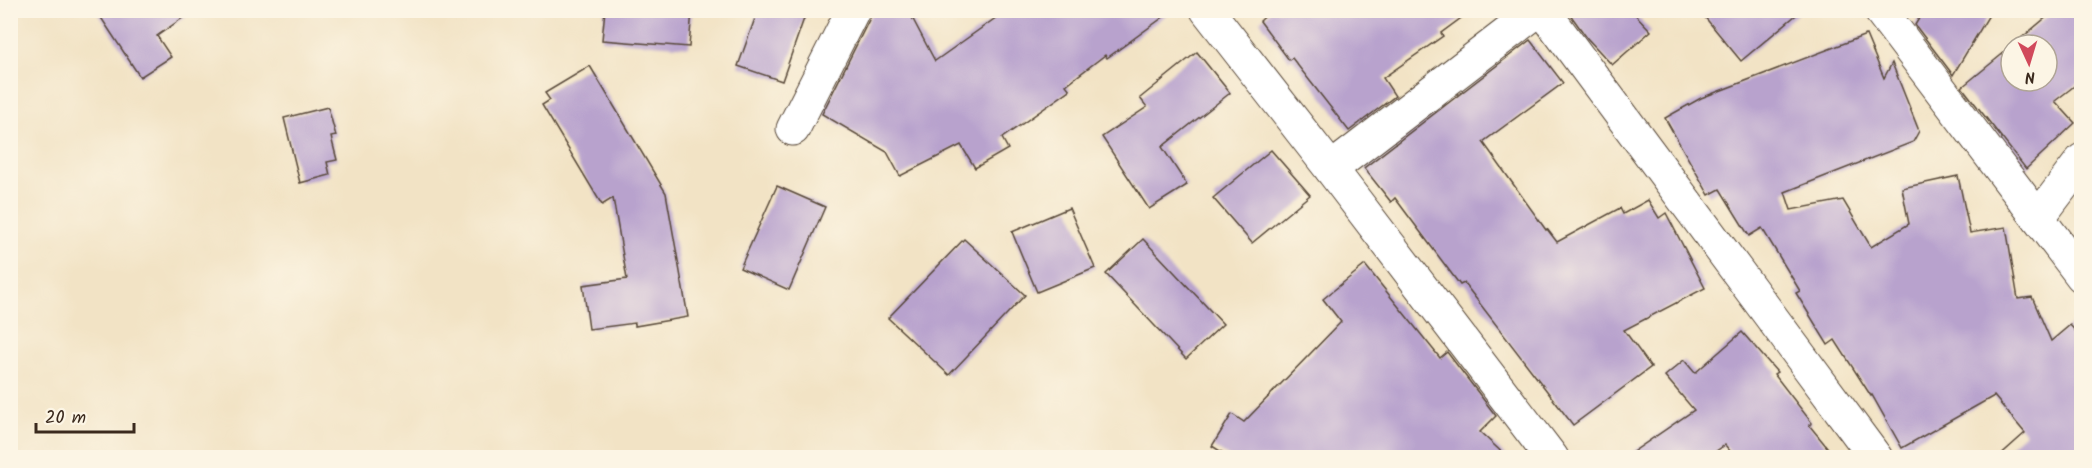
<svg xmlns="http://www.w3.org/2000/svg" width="2092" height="468" font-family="Kalam,sans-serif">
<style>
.building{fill:#b8a2cd}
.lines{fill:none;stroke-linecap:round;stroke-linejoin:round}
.minor-casing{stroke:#564637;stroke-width:35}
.minor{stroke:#fff;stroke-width:33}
</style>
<rect width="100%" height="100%" fill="#fcf5e5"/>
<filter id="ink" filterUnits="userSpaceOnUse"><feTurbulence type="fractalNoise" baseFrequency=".0167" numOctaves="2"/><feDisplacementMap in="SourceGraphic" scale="12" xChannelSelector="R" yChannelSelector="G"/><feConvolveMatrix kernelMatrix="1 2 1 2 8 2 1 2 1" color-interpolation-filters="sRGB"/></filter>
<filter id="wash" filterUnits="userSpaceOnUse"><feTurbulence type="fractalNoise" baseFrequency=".008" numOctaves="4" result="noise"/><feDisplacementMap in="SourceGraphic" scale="24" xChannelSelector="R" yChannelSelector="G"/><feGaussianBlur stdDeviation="1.35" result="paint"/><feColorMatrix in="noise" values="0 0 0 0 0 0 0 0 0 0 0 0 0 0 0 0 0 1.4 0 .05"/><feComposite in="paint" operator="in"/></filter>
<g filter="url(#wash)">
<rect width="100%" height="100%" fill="#f2e3c5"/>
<g id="blocks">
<!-- building -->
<g class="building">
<polygon points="96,10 194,10 157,36 171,57 140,77"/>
<polygon points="605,10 692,10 689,47 602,40"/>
<polygon points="758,10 807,10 782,81 738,66"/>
<polygon points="874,10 908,10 935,61 1007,10 1173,10 1107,58 1105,55 1066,85 1070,90 1002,138 1008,149 975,168 961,145 900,176 887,152 822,114"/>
<polygon points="1272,10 1472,10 1441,33 1443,36 1383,78 1395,96 1349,131 1292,58 1289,60 1260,21"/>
<polygon points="1567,10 1631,10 1651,31 1612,65 1587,38"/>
<polygon points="1699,10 1802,10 1741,61"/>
<polygon points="1924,10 1992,10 1953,75 1915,25"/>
<polygon points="2055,10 2082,10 2082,80 2055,101 2075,123 2026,169 1962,87 2011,47 2011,81 2047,81 2047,45 2013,45"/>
<polygon points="1866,35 1884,78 1892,63 1919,131 1913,142 1785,192 1791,210 1843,200 1871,247 1909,224 1902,188 1958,176 1970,233 2006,227 2018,299 2032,297 2051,341 2070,325 2082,338 2082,458 1997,458 2025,433 1994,396 1902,448 1872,395 1871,396 1835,340 1828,345 1796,293 1800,291 1762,228 1749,236 1720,189 1709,195 1665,118 1701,98"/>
<polygon points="1530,40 1563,83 1483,142 1546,230 1547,229 1557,242 1620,208 1623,214 1648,200 1659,218 1666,213 1705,288 1624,330 1651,367 1573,425 1464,283 1460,285 1395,198 1391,202 1364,168"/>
<polygon points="1197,52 1230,93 1162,147 1187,185 1149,209 1102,137 1147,107 1140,98"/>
<polygon points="590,66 666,193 688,317 635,326 635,323 589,329 583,285 627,279 613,198 602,205 542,105 550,100 545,93"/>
<polygon points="328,107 336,136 331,137 337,160 327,162 330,175 300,183 284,118"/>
<polygon points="1271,150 1310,195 1252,243 1213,198"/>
<polygon points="777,186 825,207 789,290 740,268"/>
<polygon points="1069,208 1095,268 1037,292 1012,232"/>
<polygon points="964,239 1025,295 949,375 888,318"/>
<polygon points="1143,239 1223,324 1186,359 1106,274"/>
<polygon points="1365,265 1440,358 1447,352 1496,416 1480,432 1508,458 1231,458 1212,446 1232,414 1244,422 1341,322 1323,299"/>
<polygon points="1742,332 1777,372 1774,374 1812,423 1809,425 1836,458 1736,458 1725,445 1706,458 1624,458 1694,410 1665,376 1684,360 1695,373"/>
</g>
</g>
</g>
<g filter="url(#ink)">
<use href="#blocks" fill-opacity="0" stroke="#564637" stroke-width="1.5"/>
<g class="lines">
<!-- minor casing -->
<g class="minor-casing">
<g id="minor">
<polyline points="1207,10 1331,169 1552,458"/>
<polyline points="1543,10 1876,458"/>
<polyline points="1880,10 2082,276"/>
<polyline points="793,129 853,10"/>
<polyline points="1331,169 1538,10"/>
<polyline points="2038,218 2082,160"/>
</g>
</g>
<!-- minor -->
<use href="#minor" class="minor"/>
</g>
</g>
<!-- margin -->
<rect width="2092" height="468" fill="none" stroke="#fcf5e5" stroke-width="36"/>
<!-- north arrow -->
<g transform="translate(2029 63) rotate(176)"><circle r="28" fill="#fcf5e5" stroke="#afa495" stroke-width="1.5"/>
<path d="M0-4.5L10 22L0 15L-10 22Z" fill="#d1495b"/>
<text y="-9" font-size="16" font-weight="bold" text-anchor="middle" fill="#3b2a1e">N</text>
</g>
<!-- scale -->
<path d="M36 423v9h98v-9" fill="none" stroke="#3b2a1e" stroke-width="3"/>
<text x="45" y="423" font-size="18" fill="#3b2a1e" stroke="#fcf5e5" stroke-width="4.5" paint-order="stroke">20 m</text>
</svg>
